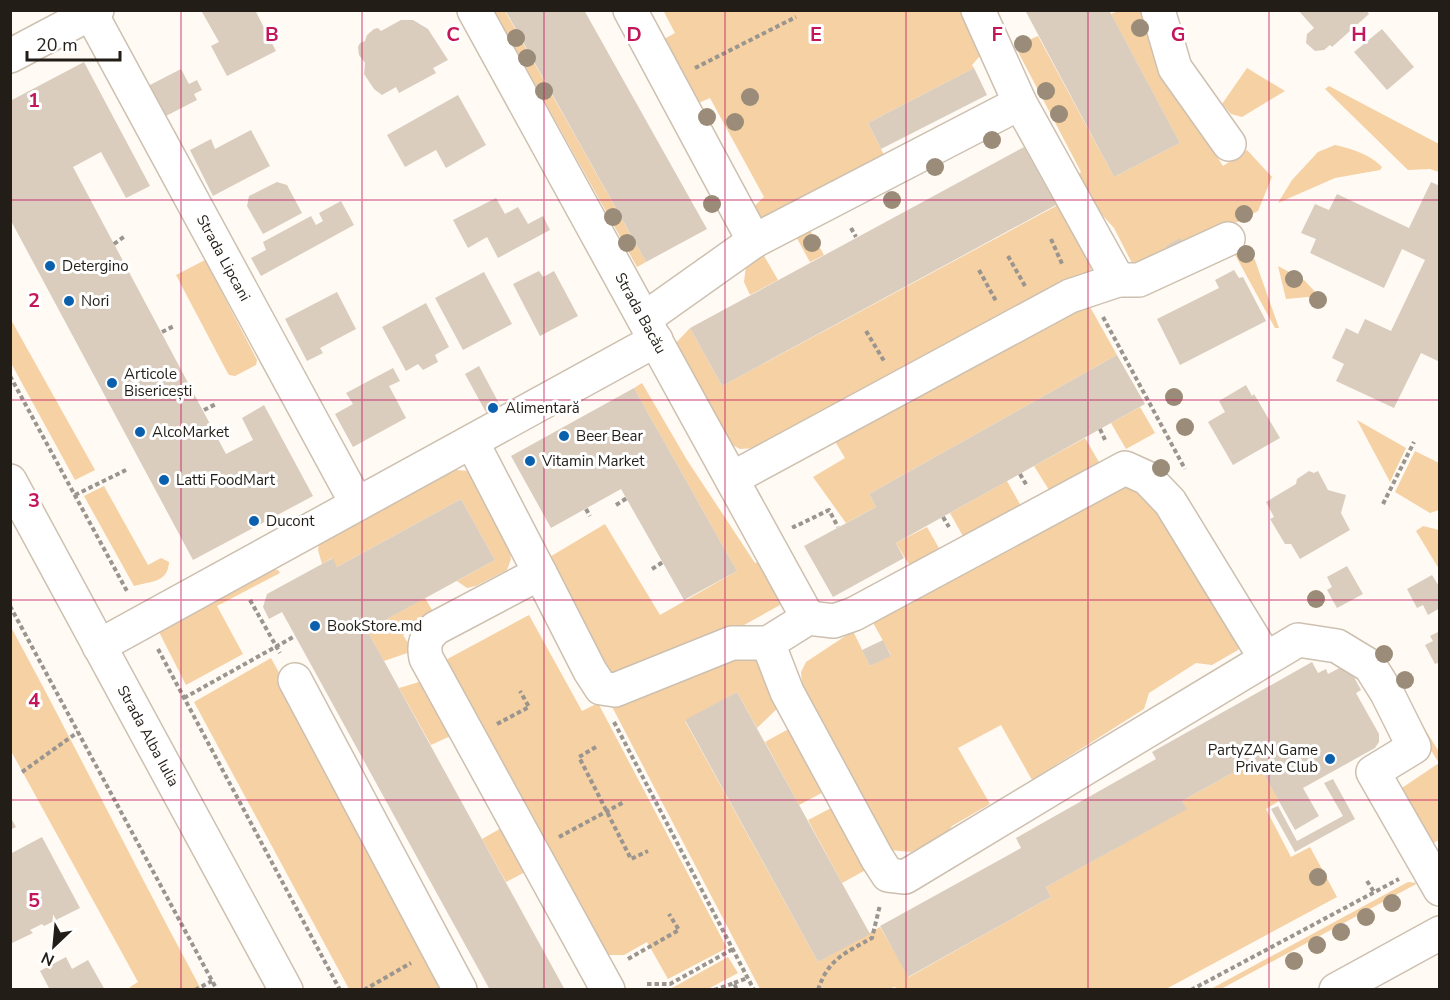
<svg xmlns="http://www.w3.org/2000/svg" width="1450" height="1000" font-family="'Nunito Sans',sans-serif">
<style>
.green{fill:#f5d1a4}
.building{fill:#dacdbe}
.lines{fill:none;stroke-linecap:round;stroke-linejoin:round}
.minor-casing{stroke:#cdc0b0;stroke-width:36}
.major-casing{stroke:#cdc0b0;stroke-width:36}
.path{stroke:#9a958f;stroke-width:4;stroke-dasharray:4.5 3;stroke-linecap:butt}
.minor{stroke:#fff;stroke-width:33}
.major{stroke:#fff;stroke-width:33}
.tree{fill:#9a8c78}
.grid{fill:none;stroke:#c2185b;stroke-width:1.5;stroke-opacity:0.55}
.poi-dot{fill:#0a60ad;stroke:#fff;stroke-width:2}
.labels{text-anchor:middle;stroke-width:6;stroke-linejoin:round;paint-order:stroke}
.street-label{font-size:15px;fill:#221d17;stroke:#fff}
.poi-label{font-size:15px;fill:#221d17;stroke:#fff;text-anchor:start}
.grid-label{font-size:20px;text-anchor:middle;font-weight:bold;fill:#c2185b;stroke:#fff;stroke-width:6;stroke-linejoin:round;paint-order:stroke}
</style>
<rect width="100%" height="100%" fill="#fffaf3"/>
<!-- green -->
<g class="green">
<polygon points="663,10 968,11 985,50 972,65 974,68 868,123 884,155 763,221 748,212 764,197 710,98 694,105 657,43 675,33"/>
<polygon points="494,11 505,11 646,262 637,267"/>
<polygon points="1118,11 1141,11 1163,76 1223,166 1247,150 1272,177 1258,211 1224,229 1135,269 1114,228 1095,207 1076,176 1081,172 1015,46 1038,36 1114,177 1180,143 1111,14"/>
<polygon points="1247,68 1285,91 1242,117 1231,114 1222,104"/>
<polygon points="1329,86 1439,144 1439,172 1430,169 1408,170 1325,89"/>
<path d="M1335,145C1352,149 1370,154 1382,167L1380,170L1335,178L1278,203L1292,180L1318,152Z"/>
<polygon points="1045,173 1088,253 1091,269 1087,277 755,448 740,449 727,442 674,345 690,328 722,386 1056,206 1039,174"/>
<polygon points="807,225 824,255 810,262 794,233"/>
<polygon points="1232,249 1247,249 1255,260 1279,328 1275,328"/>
<polygon points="763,254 778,280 750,295 744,282 746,266"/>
<polygon points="205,260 257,360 256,365 235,376 229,375 226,370 176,275"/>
<polygon points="1278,266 1304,280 1319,296 1286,299"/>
<polygon points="1089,305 1117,355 869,494 876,507 846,523 813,477 845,458 830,433"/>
<polygon points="10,318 95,470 75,480 11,363"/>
<polygon points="642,383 687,460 755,563 765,559 783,596 780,605 690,655 612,679 548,558 605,524 660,615 737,571 634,388"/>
<polygon points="1140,407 1155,433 1126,449 1111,423"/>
<polygon points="1357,420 1406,448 1390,482"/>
<polygon points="1085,438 1099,462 1049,490 1034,466"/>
<polygon points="1415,451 1439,463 1439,510 1430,513 1395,492"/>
<polygon points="456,470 470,471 509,545 511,559 507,570 476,586 467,588 457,581 495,560 461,499 337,567 332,558 322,564 318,550 319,543 374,512"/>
<polygon points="1007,481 1021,506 964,538 950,513"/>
<polygon points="1119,484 1141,487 1242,641 1238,650 1212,665 1196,663 1149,693 1144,709 1032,780 1001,725 958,748 990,804 952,826 946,834 911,852 889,850 826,736 802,683 801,672 806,662 853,631 870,666 891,655 872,621"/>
<path d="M104,486L148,565L161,558L169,562C168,583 151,581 134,586L84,496Z"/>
<polygon points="1423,526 1439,530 1439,569 1416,531"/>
<polygon points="927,527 940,550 910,566 896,543"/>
<polygon points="270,569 278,570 280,573 217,606 243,654 186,685 159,632"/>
<polygon points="425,598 432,610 430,618 403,635 413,651 384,661 367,630"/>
<polygon points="529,615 582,711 598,703 727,948 668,979 647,942 624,955 607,955 440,663"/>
<path d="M11,627C76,747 136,869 201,989H131L130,987L138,982L11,751Z"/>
<polygon points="729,653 753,656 767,674 782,704 757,728 737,692 685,721 818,962 880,927 909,977 1051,897 1046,887 1186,809 1182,801 1256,760 1279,801 1266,809 1291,857 1310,847 1337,897 1166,989 903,990 894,987 888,990 760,989 609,701"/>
<polygon points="271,658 450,989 349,989 194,702"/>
<polygon points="429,679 457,733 431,745 399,688"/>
<polygon points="1422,724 1439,752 1439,840 1425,848 1393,794 1439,763 1417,728"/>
<polygon points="794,726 829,789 799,805 765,742"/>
<polygon points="837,805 871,867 842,883 808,820"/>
<polygon points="503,827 527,871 506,882 482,839"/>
<polygon points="1408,882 1418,883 1221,989 1209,990"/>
<polygon points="728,957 738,973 708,989 673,989 672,988"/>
</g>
<!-- building -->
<g class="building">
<polygon points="205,10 255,10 276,51 227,76 211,46 219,42 202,12"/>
<polygon points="505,10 584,10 707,229 646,262"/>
<polygon points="1025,10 1109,10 1180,143 1114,177"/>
<polygon points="1298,10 1366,10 1369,14 1332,47 1330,45 1324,50 1315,51 1306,43 1307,34 1314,28"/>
<polygon points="401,20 413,20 428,29 448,60 433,68 436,73 399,93 396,87 382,95 374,89 364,74 365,63 359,55 358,47 360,43 365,41 367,35 374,29 378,28 381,31"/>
<polygon points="1382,29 1414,67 1387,90 1354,52"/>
<polygon points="84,62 150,186 126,198 101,152 73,167 226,454 253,440 242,418 264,405 313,496 193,560 10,219 10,101"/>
<polygon points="974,68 987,95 881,149 868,123"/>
<polygon points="181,69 189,84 197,80 202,90 194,94 197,100 164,117 148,86"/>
<polygon points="458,95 486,145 446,168 436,150 405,167 387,135"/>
<polygon points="251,130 270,166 213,196 190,150 211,139 215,149"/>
<polygon points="1024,147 1056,205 722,386 690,328"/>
<polygon points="277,182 287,185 302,213 263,234 247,206 249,196"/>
<polygon points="1431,182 1440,186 1440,362 1421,353 1394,408 1336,381 1344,364 1332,358 1346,328 1358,334 1365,319 1391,331 1425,260 1402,249 1384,288 1310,253 1316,239 1301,233 1315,204 1329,210 1337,194 1409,228"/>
<polygon points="496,198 505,214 518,207 528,224 543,216 550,230 498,258 487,237 468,248 453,220"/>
<polygon points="341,201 354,225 261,276 251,258 266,250 263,242 311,216 316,225 323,221 319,213"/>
<polygon points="1180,238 1183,243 1169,251 1166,246"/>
<polygon points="1234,270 1239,278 1243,277 1266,321 1180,365 1157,319 1219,288 1215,280"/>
<polygon points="539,271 543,277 554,271 578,316 540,336 513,284"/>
<polygon points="484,272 512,324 463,350 435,298"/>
<polygon points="337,292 356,329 320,348 323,353 307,361 285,319"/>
<polygon points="426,303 449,347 435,355 438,362 423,370 418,364 406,371 382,327"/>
<polygon points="1117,355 1145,404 896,543 904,558 833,597 804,546 876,507 869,494"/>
<polygon points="479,366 502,409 488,416 465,374"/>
<polygon points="393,368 400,381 389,386 406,418 353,447 335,414 353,404 346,393"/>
<polygon points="1246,385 1252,396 1254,394 1280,438 1233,465 1208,422 1225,412 1219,401"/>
<polygon points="634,388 737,571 684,600 621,489 551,528 511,456"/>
<polygon points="1309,471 1314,473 1318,471 1328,490 1346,495 1341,513 1350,530 1300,559 1291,544 1285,544 1270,519 1274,517 1266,502 1296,484 1297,479"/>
<polygon points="461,499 495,560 367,630 565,990 490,990 282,612 269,619 263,607 267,594 333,558 337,567"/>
<polygon points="1347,566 1363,594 1337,608 1327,590 1332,587 1327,577"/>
<polygon points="1432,575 1440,588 1440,608 1428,615 1423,605 1417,608 1407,589"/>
<polygon points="1440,631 1440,662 1435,664 1425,645 1433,641 1430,636"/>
<polygon points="883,640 891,656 870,666 862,650"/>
<polygon points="1312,662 1318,673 1326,669 1328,674 1347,664 1361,690 1356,693 1379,734 1379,742 1375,748 1303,788 1319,816 1295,830 1256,760 1182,801 1187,809 1046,887 1051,897 908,977 880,926 1021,848 1016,838 1156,759 1152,752"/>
<polygon points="737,692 870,934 818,962 685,720"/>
<polygon points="1333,779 1355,819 1295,852 1271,809 1278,806 1297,841 1343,816 1324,783"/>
<polygon points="10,816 16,827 10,830"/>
<polygon points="42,837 80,908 44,926 42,924 30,930 33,933 10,944 10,854"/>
<polygon points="66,957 72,969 88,960 105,990 50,990 40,971"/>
</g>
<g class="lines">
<!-- minor casing -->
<g class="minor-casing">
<g id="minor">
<path id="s1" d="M89,10L357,504"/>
<path id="s2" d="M474,10L808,618"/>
<polyline points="630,10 754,241 1020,103"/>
<polyline points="978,10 1020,103 1118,280"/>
<polyline points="1158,10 1175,68 1229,144"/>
<polyline points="10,56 97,10"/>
<polyline points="644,319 754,241"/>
<path d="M472,442L540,573L436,628C426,637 423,644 426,658L608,990"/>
<polyline points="733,478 1070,296 1118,280 1139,280 1228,239"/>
<polyline points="540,573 590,671 601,688 615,690 732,643 768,643"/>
<polyline points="99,646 656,340"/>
<polyline points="1266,659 905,877 888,875 877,858 787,692 768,643 808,618 834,621 854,614 1125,468 1147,478 1170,502 1266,659 1298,640 1337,646 1370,666 1387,693 1414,747 1373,772 1440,889"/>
<polyline points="295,680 460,990"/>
<polyline points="1336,990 1440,933"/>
</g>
</g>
<!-- major casing -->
<g class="major-casing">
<g id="major">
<path id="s3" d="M10,481L286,990"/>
</g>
</g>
<!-- path -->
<g class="path">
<polyline points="695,68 796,17"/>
<polyline points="851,228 856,237"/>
<polyline points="1051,239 1063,266"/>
<polyline points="114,244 125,236"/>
<polyline points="1008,256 1025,286"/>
<polyline points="979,270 996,301"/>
<polyline points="1103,317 1185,469"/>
<polyline points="866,331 884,361"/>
<polyline points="162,332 174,326"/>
<polyline points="10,376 128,593"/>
<polyline points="204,410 216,404"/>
<polyline points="1100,429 1106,442"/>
<polyline points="1020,474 1027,486"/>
<polyline points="75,495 126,470"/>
<polyline points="1383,504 1414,442"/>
<polyline points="616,505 627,498"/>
<polyline points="586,509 590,516"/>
<polyline points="943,517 949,527"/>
<polyline points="793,525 794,527 829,510 838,527"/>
<polyline points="652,569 663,562"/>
<polyline points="250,600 280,653"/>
<polyline points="10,606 217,990"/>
<polyline points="158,649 340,990"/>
<polyline points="184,698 295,636"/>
<polyline points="614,722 754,990"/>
<polyline points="497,724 529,707 520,691"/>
<polyline points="596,747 579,757 631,859 648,851"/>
<polyline points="22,772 78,732"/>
<polyline points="559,837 624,802"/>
<polyline points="1367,881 1374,892"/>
<polyline points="628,959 679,930 669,914"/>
<polyline points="734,983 748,978"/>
<polyline points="647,984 670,984 733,949"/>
<polyline points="195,990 212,981"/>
<polyline points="364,990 411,963"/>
<polyline points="714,990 734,983 737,990"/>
<path d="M818,990C828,959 845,953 872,938L880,905"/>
<polyline points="1191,990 1399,879"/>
</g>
<!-- minor -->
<use href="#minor" class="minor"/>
<!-- major -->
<use href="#major" class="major"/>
</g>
<!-- trees -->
<g class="tree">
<circle cx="1140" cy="28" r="9"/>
<circle cx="516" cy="38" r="9"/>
<circle cx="1023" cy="44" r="9"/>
<circle cx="527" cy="58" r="9"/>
<circle cx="544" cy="91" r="9"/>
<circle cx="1046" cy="91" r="9"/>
<circle cx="750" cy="97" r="9"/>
<circle cx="1059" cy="114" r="9"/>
<circle cx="707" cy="117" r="9"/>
<circle cx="735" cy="122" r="9"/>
<circle cx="992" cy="140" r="9"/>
<circle cx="935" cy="167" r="9"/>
<circle cx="892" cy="200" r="9"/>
<circle cx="712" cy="204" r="9"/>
<circle cx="1244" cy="214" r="9"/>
<circle cx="613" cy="217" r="9"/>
<circle cx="627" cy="243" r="9"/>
<circle cx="812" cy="243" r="9"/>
<circle cx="1246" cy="254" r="9"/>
<circle cx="1294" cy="279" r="9"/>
<circle cx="1318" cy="300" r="9"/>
<circle cx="1174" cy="397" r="9"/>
<circle cx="1185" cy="427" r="9"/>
<circle cx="1161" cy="468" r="9"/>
<circle cx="1316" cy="599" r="9"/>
<circle cx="1384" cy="654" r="9"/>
<circle cx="1405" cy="680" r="9"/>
<circle cx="1318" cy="877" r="9"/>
<circle cx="1392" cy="903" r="9"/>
<circle cx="1366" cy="917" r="9"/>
<circle cx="1341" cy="932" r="9"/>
<circle cx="1317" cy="945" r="9"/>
<circle cx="1294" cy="961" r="9"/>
</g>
<!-- grid -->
<path class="grid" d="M181,10V990M362,10V990M544,10V990M725,10V990M906,10V990M1088,10V990M1269,10V990M10,200H1440M10,400H1440M10,600H1440M10,800H1440"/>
<!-- markers -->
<g class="poi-dot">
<circle cx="50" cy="266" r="6"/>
<circle cx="69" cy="301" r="6"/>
<circle cx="112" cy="383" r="6"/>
<circle cx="493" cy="408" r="6"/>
<circle cx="140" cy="432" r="6"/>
<circle cx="564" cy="436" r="6"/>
<circle cx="530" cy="461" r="6"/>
<circle cx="164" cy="480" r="6"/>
<circle cx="254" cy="521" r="6"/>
<circle cx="315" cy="626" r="6"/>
<circle cx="1330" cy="759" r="6"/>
</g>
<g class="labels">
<!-- street labels -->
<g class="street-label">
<text dy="5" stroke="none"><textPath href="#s1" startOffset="282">Strada Lipcani</textPath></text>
<text dy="5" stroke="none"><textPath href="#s2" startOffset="346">Strada Bacău</textPath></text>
<text dy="5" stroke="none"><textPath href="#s3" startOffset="290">Strada Alba Iulia</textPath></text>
</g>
<!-- poi labels -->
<g class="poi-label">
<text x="62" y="271">Detergino</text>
<text x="81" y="306">Nori</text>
<text x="124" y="379">Articole<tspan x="124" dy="17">Bisericești</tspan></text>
<text x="505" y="413">Alimentară</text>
<text x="152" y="437">AlcoMarket</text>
<text x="576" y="441">Beer Bear</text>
<text x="542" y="466">Vitamin Market</text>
<text x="176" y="485">Latti FoodMart</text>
<text x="266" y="526">Ducont</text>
<text x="327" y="631">BookStore.md</text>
<text x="1318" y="755" text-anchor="end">PartyZAN Game<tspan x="1318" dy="17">Private Club</tspan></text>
</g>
</g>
<g class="grid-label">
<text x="272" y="41">B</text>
<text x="453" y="41">C</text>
<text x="634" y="41">D</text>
<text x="816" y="41">E</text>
<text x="997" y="41">F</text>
<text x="1178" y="41">G</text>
<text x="1359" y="41">H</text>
<text x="34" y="107">1</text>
<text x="34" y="307">2</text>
<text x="34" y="507">3</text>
<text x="34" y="707">4</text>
<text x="34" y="907">5</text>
</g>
<!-- border -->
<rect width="1450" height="1000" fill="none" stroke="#221d17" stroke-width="24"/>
<!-- north arrow -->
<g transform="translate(54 946) rotate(206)" stroke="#ffffff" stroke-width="4.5" paint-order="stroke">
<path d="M0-4.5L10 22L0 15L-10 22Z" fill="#221d17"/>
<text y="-9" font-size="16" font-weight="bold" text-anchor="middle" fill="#221d17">N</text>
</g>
<!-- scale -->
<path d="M27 51v9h93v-9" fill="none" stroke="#221d17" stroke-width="3"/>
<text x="36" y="51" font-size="18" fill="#221d17" stroke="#ffffff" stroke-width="4.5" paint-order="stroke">20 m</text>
</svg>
